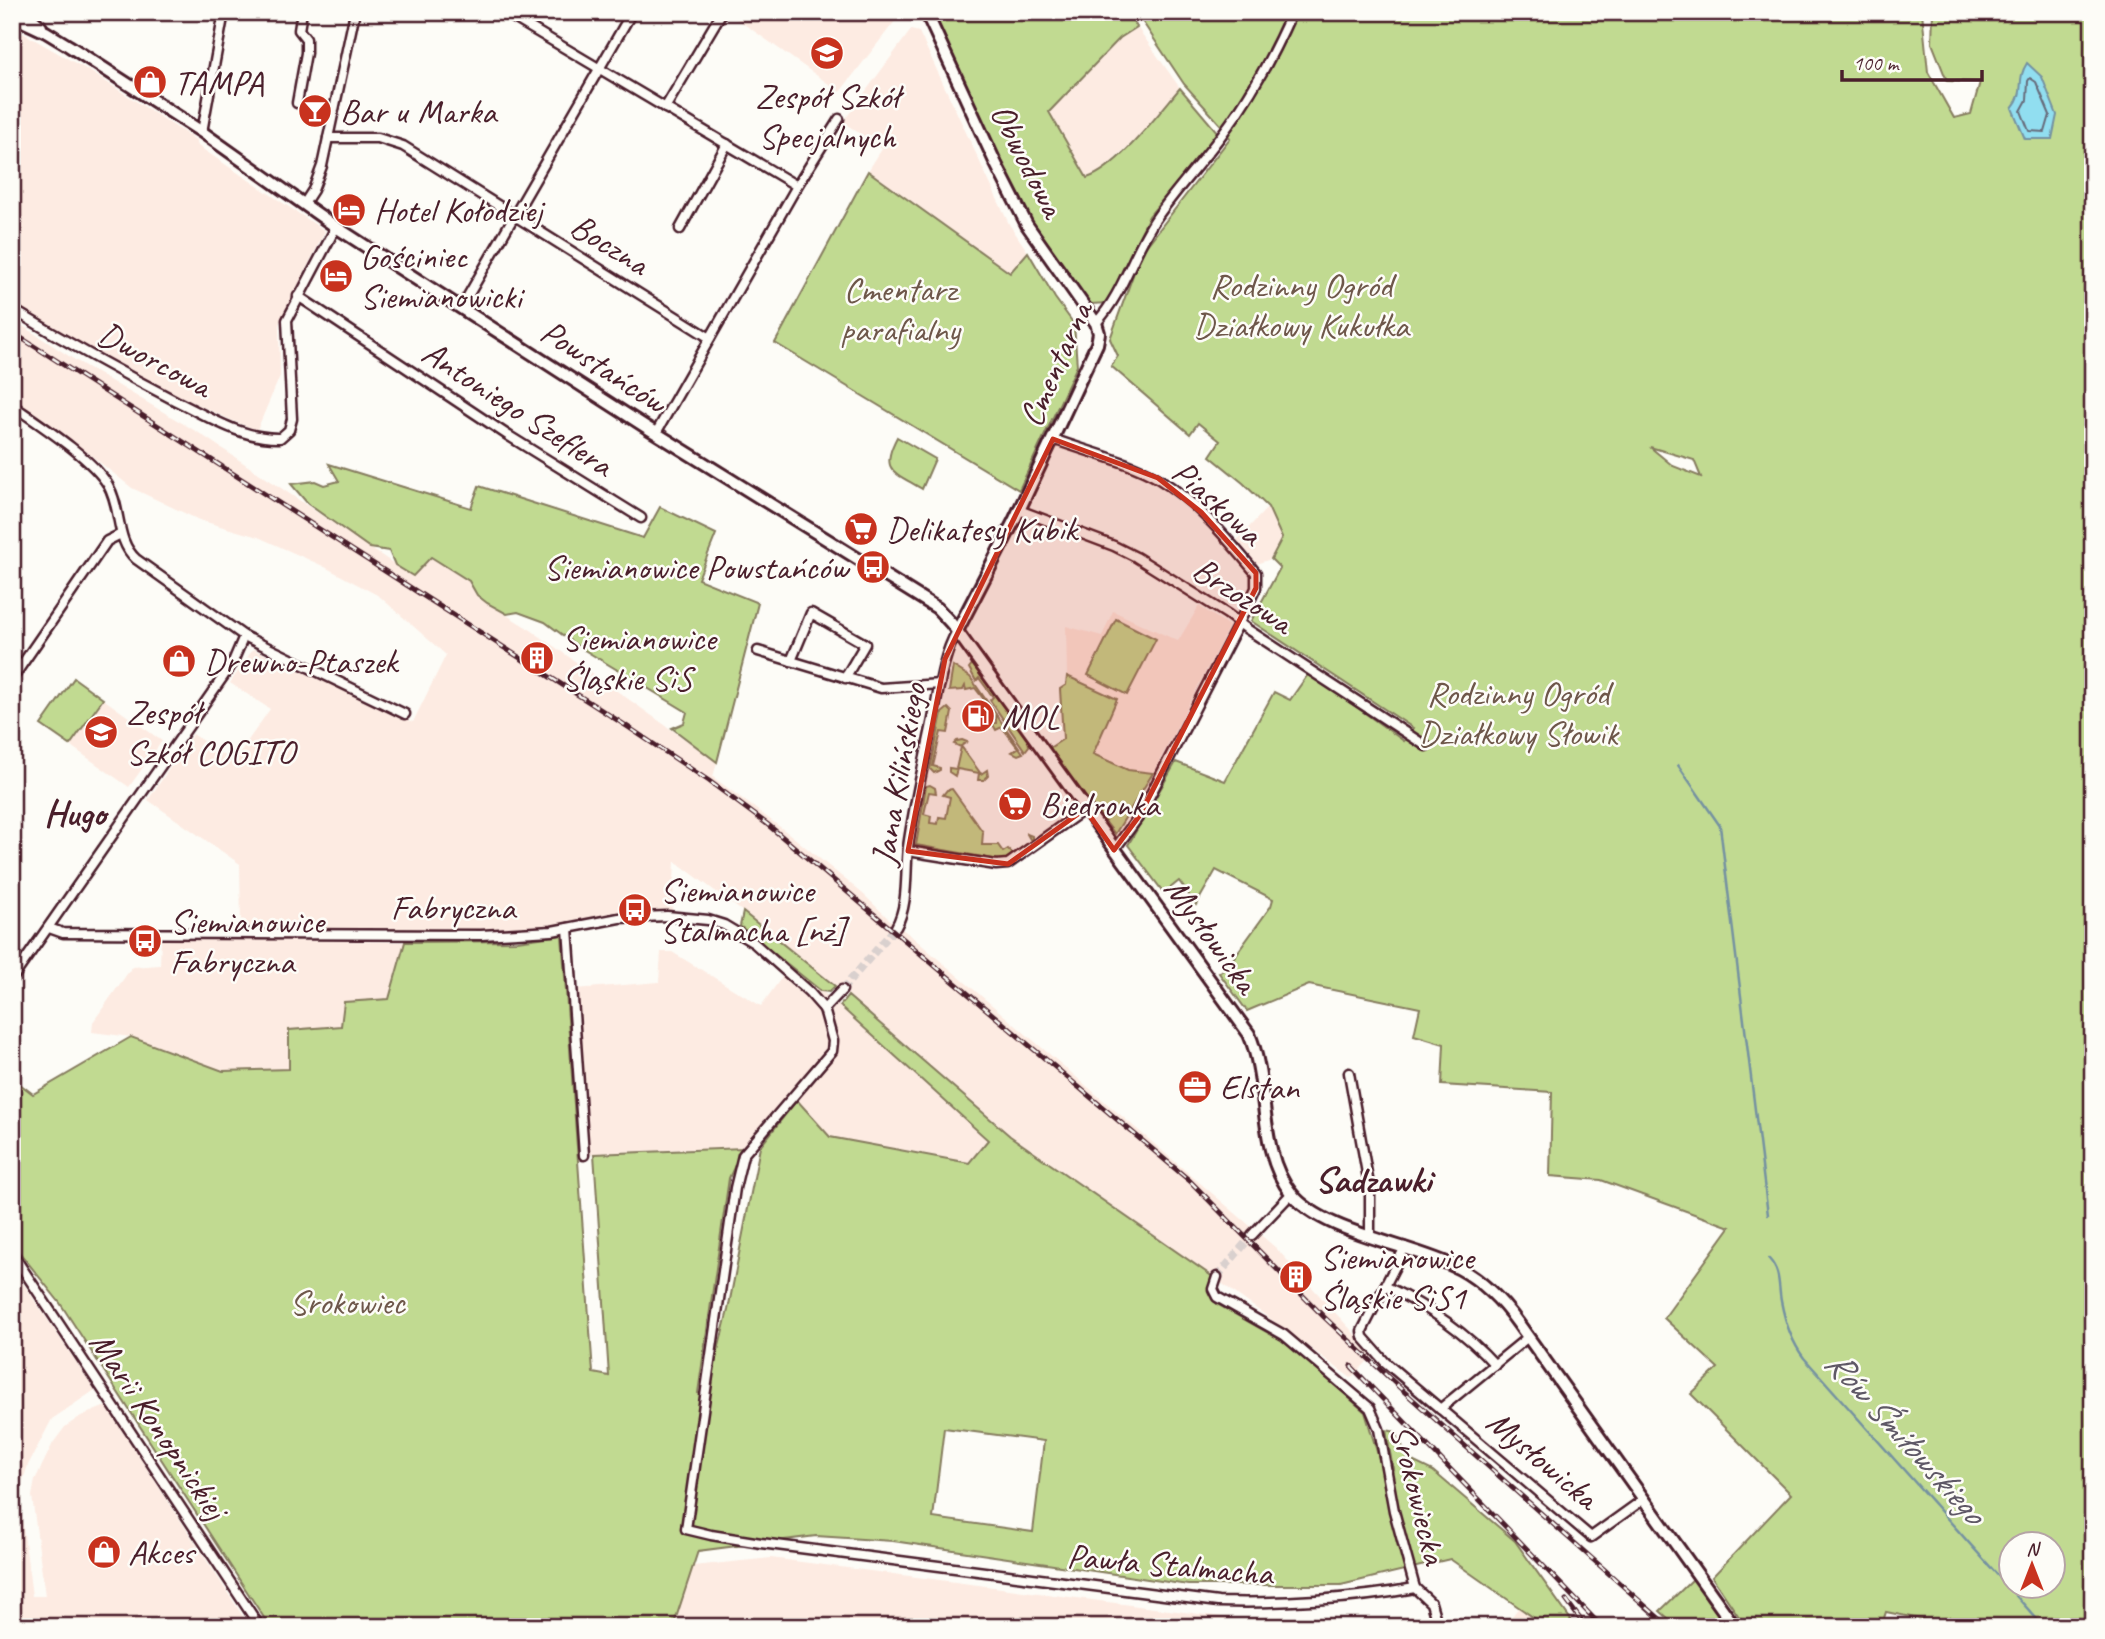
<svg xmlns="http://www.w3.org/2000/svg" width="2105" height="1639" font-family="Caveat,sans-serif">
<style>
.built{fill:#fdebe2}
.green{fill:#c1da91;stroke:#867c5e;stroke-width:2;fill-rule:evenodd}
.water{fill:#91def0;stroke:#7592a1;stroke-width:2}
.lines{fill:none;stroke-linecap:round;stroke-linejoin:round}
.shore{stroke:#666b7a;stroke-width:2}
.stream{stroke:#7592a1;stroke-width:2.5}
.street-tunnel{stroke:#d9d0ce;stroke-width:8;stroke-dasharray:8 4;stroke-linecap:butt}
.street-casing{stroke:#4a1f2b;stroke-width:13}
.secondary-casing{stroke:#4a1f2b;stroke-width:16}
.street{stroke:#fdfcf7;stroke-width:8}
.secondary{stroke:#fdfcf7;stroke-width:10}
.rail-casing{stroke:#4a1f2b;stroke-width:5}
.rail{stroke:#fdfcf7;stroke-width:2.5;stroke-dasharray:8;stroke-linecap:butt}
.marked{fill:#c8321e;fill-opacity:0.2;stroke:#c8321e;stroke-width:5;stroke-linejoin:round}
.labels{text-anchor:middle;stroke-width:5;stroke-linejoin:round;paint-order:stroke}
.poi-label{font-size:35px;fill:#4a1f2b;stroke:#fdfcf7;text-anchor:start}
.street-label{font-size:35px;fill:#4a1f2b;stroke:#fdfcf7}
.park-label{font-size:35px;fill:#6e574a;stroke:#fdfcf7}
.neighbourhood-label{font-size:37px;font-weight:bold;fill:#4a1f2b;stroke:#fdfcf7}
.water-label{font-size:37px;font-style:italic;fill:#5f5866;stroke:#fdfcf7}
</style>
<rect width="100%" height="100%" fill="#fdfcf7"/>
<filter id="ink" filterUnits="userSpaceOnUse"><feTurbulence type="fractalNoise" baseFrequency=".0143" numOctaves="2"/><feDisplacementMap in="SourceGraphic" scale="14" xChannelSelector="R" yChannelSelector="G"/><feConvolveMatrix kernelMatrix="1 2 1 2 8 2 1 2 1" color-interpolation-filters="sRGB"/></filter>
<g filter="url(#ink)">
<!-- built -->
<g class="built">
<polygon points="727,12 902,12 840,92"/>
<polygon points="1137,27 1180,88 1141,134 1099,174 1087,178 1049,112 1120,38"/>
<polygon points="911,30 919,32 1009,224 1028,252 1010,273 868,171 882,149 843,122"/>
<polygon points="23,33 91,72 196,140 198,146 325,231 279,324 280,376 257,430 233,421 109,363 12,305 12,49"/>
<polygon points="12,319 75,360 199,433 412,576 430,557 469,581 477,595 487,603 531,630 717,762 713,777 792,836 863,894 890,920 910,935 1276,1248 1374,1355 1351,1378 1213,1277 1010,1136 848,996 743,912 675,861 672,922 621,923 569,930 563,923 553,926 495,931 241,927 240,864 148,800 193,734 233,762 270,709 230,683 253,649 413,722 446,655 379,596 323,566 258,537 199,520 132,488 88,453 12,399"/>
<polygon points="1268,507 1282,538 1271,559 1253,565 1235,542"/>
<polygon points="1199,606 1229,626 1153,773 1128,770 1093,754 1117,699 1067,676 1066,626 1102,636 1113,611 1178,641"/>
<polygon points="74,678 162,741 129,787 41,725"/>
<polygon points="161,938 405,942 389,1000 345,1002 341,1026 290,1069 223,1071 131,1037 92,1032 93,1022 132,967 160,965"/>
<polygon points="661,952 672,952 761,1006 790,966 852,1015 988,1139 969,1163 830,1137 797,1101 760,1147 584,1155 576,989 659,982"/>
<polygon points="12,1267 95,1390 52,1419 28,1465 21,1486 20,1503 32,1596 45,1596 32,1496 35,1480 53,1443 65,1427 81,1416 106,1406 250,1627 12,1627"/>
<polygon points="771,1558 1299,1627 673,1627 693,1566"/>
<polygon points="1519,1607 1547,1627 1504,1627"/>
</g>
<!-- green -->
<g class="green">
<path d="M933,12H1127L1137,27L1120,38L1049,112L1087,178C1117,169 1159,113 1180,88L1218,133L1149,216L1121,273L1109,303L1090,304L1024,209Z"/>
<path d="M1136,12H1922L1928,72L1954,118L1971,114L1980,82L1947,81L1932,43L1933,12H2093V1627H1940V1623L1886,1612L1881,1627H1746L1712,1577L1791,1494L1691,1394L1718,1368L1664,1318L1730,1227L1601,1180L1550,1176L1552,1092L1442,1085L1444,1044L1414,1035L1420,1008L1309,985L1247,1011L1219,973L1227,967L1271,906L1273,899L1216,870L1196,905L1179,881L1164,893L1128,845L1176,762L1225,781L1274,692L1290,700L1309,673L1404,741L1413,728L1251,621L1280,568L1271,559L1282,538L1268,507L1243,483L1210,456L1220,441L1198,423L1190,434L1111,366L1118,356L1110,339L1141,253L1230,138L1220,124L1184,84ZM1650,447L1694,460L1701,477L1673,466ZM2010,1544H2052V1586H2010Z"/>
<polygon points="868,171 1010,273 1028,252 1055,298 1074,324 1077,366 1019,490 775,343"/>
<path d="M897,437L935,459L922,489C894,472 879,471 897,437Z"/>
<polygon points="329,464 471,508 479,486 643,538 660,507 716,534 698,579 758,603 717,762 672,728 684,723 687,712 576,645 545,622 518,612 507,614 487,603 477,595 469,581 431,557 413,576 395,565 389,551 370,548 308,504 291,484 315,481 324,485 339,481"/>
<polygon points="1116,619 1156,639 1127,695 1088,675"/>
<polygon points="973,663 1028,739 1029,746 1025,751 990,700 993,697 979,678 976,681 969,668"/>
<polygon points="953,666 970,677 1023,753 1018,755 1012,752 1018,748 1002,727 996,730 992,723 996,723 996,716 992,716 992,710 975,688 966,690 965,686 963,690 949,691"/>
<polygon points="1067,676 1117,699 1093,754 1128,770 1153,773 1115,834 1048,749 1063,739 1060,689 1066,685"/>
<polygon points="74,678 103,699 70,745 41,725"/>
<polygon points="948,708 952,712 948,733 941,732 933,766 940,768 940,770 934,773 930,769 942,713"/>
<polygon points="962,740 967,742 961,746 981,774 987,770 988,776 984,780 978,780 979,773 957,769 955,776 949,772 949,768 956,769 961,747 954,744 957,741"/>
<polygon points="930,785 935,788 936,793 929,792 924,814 931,816 930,823 938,824 939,817 946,818 950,797 943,795 947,790 952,789 983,832 982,845 998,845 1003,852 1008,849 1013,854 1031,841 1027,834 1032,836 1032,842 1005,861 916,845 926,786"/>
<polygon points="743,912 835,986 829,992 821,991 740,926"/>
<path d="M562,935L593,1373L609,1376L594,1154L743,1148L729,1178L698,1393L707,1395L728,1310L760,1147L797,1100L830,1137L969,1163L988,1140L840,1006L848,996L1010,1136L1213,1277L1209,1291L1217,1304L1288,1344L1365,1412L1381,1465L1393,1469L1386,1430L1396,1432L1408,1459L1433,1471L1515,1541L1576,1627H1547L1450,1559L1341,1585H1188L893,1541L816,1536L698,1551L673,1627H270L60,1303L12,1243V1078L33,1094L131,1037L223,1071L289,1069V1030L341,1026L344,1002L389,999L405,942L517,941ZM944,1428L1044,1441L1033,1532L933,1518Z"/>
<polygon points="1693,1579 1730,1627 1678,1627 1660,1611"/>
</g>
<!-- water -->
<path class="water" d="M2027,63L2042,77L2057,115L2052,139H2025L2012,108C2027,90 2015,82 2027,63Z"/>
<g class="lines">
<!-- shore -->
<polygon class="shore" points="2030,78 2036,82 2050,115 2045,132 2029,131 2021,111 2027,100 2028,81"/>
<!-- stream -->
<g class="stream">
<polyline points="1678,765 1720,826 1768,1215"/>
<path d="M1769,1259C1781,1272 1778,1285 1781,1301C1785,1322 1791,1341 1804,1358L2044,1627"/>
</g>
<!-- street-tunnel -->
<g class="street-tunnel">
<polyline points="842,990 896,927"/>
<polyline points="1217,1277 1252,1235"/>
</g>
<!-- street casing -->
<g class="street-casing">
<g id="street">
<polyline points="504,12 797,186"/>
<polyline points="297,103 306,53 306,39 299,30 302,12"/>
<polyline points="665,108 722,12"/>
<polyline points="202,132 224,12"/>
<polyline points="328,138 378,138 403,146 710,338"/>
<polyline points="304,204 313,190 322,166 355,12"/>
<polyline points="680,229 727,144"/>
<polyline points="298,296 509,436 641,518"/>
<polyline points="461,308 632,12"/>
<path d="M12,309C66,342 120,372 176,401C209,417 242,439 280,438L289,430L292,419L287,320L336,227"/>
<path d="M1096,323C1124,293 1133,251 1157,217C1177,188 1202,162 1223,133C1251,96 1273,55 1292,12"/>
<path d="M12,405C39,424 91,457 108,485C122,509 115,540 136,559L244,636L405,714"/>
<polyline points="656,433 797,186 839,119"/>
<path d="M1053,439C1085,451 1131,462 1159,479C1198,503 1227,538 1256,573V588L1239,623L1140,815L1114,850"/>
<polyline points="1019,510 1114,546 1136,557 1227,614 1247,629 1426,746"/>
<polyline points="758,651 881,688 940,684"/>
<polyline points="791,661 811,613 865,644 845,678"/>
<polyline points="12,679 107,541 121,534"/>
<polyline points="908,851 996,865 1008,864 1085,809"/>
<path d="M896,927C909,904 905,873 908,847C914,804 924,762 933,719C939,690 942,658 957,631"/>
<path d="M49,928L63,933L481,935L552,931L619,918L667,916L708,920L724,925L754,943L809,992L824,1009L833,1041L832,1051L743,1155L735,1188L686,1529L711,1535L761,1543L1218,1602C1278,1604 1355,1599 1415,1588"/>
<polyline points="568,928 584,1155"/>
<polyline points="12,979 232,664 244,636"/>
<polyline points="824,1009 842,990"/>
<polyline points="1349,1073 1370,1190 1370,1235"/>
<polyline points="1252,1235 1291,1194"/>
<polyline points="1405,1247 1362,1331 1363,1337 1385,1362 1591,1537 1644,1499"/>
<polyline points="12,1253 260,1627"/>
<polyline points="1217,1277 1213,1289 1217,1297 1284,1335 1370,1408 1379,1429 1394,1511 1415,1588 1431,1603 1438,1627"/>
<path d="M1385,1286C1427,1306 1464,1330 1495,1365"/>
<polyline points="1440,1409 1528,1337"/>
</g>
</g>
<!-- secondary casing -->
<g class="secondary-casing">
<g id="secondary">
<polyline points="25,12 41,27"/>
<polyline points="926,12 996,164 1027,225 1096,323 1099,333 1097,344 1014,521 957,631"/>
<path d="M12,16L46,32L69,46L202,132L336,227L461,308L646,427L937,608L951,623L1249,1034C1270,1082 1257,1151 1291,1193C1323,1234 1413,1244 1460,1269C1484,1282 1503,1302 1518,1323L1735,1627"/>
</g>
</g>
<!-- street -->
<use href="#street" class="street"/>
<!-- secondary -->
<use href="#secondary" class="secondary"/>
<!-- rail casing -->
<g class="rail-casing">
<g id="rail">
<polyline points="12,332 628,727 709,781 767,824 1190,1181 1324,1317 1400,1388 1669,1627"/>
<polyline points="1351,1366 1602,1627"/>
<polyline points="1566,1600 1586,1627"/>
</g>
</g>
<!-- rail -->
<use href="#rail" class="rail"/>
</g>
</g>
<!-- marked area -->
<path class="marked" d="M1053,439L1158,478L1201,512L1256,573V588L1140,815L1114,850L1085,809L1008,864L908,851L945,659Z"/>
<!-- icons -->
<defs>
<g id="school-disc" transform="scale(1.75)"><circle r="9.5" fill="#c8321e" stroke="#fdfcf7"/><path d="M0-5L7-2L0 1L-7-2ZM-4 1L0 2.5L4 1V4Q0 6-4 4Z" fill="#fff"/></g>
<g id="shop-disc" transform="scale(1.75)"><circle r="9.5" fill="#c8321e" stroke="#fdfcf7"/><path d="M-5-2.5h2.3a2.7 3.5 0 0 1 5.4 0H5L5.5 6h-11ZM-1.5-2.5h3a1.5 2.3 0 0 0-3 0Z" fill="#fff"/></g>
<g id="bar-disc" transform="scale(1.75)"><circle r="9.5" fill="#c8321e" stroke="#fdfcf7"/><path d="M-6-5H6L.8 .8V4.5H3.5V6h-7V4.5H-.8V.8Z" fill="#fff"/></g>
<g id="hotel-disc" transform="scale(1.75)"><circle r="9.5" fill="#c8321e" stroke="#fdfcf7"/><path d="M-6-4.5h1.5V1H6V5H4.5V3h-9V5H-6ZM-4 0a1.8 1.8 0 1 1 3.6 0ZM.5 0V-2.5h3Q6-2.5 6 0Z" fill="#fff"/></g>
<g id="supermarket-disc" transform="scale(1.75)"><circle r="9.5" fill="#c8321e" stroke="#fdfcf7"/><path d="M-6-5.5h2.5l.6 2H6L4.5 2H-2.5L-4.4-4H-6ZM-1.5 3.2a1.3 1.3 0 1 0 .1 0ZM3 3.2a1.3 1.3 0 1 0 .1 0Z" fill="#fff"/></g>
<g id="bus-disc" transform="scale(1.75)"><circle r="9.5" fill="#c8321e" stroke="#fdfcf7"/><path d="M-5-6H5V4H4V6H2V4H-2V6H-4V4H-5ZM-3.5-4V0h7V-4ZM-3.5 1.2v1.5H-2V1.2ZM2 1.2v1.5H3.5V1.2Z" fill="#fff"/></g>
<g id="building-disc" transform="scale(1.75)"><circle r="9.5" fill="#c8321e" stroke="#fdfcf7"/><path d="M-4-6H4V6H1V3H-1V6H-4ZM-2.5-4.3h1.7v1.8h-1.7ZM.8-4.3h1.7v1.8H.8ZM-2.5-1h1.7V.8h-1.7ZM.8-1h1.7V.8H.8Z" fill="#fff"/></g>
<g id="fuel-disc" transform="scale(1.75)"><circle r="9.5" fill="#c8321e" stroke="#fdfcf7"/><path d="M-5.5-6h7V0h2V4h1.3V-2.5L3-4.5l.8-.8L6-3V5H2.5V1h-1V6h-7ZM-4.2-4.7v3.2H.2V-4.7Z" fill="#fff"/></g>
<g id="office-disc" transform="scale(1.75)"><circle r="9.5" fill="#c8321e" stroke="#fdfcf7"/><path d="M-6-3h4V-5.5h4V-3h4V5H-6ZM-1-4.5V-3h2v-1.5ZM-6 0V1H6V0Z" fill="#fff"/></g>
</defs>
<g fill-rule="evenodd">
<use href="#school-disc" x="827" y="53"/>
<use href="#shop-disc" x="150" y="82"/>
<use href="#bar-disc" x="315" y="111"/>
<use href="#hotel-disc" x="349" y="210"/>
<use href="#hotel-disc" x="336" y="276"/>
<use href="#supermarket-disc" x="861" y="529"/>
<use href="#bus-disc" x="873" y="567"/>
<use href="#building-disc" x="537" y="658"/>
<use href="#shop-disc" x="179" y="661"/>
<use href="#fuel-disc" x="978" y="716"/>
<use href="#school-disc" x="101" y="732"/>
<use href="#supermarket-disc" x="1015" y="804"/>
<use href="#bus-disc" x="635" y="910"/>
<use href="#bus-disc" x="145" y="941"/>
<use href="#office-disc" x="1195" y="1087"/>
<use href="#building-disc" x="1296" y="1277"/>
<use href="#shop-disc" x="104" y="1552"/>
</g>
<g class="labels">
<!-- poi labels -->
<g class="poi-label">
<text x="174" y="94">TAMPA</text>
<text x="827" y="108" text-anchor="middle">Zespół Szkół<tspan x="827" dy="40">Specjalnych</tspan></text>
<text x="340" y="123">Bar u Marka</text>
<text x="374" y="222">Hotel Kołodziej</text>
<text x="360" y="268">Gościniec<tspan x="360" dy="40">Siemianowicki</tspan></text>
<text x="886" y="541">Delikatesy Kubik</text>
<text x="848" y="579" text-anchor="end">Siemianowice Powstańców</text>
<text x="562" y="650">Siemianowice<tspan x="562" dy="40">Śląskie SiS</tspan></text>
<text x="204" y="673">Drewno-Ptaszek</text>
<text x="126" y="724">Zespół<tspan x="126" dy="40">Szkół COGITO</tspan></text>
<text x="1002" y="728">MOL</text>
<text x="1040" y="816">Biedronka</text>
<text x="660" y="902">Siemianowice<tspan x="660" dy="40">Stalmacha [nż]</tspan></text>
<text x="170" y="933">Siemianowice<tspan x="170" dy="40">Fabryczna</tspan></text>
<text x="1220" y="1099">Elstan</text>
<text x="1320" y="1269">Siemianowice<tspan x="1320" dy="40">Śląskie SiS1</tspan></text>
<text x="128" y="1564">Akces</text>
</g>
<!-- street labels -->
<g class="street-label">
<text transform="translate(1028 160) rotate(63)" y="12">Obwodowa</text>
<text transform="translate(610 244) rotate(32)" y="12">Boczna</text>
<text transform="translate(155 359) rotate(28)" y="12">Dworcowa</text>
<text transform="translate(1055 364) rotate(-66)" y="12">Cmentarna</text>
<text transform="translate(604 366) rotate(33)" y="12">Powstańców</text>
<text transform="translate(518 408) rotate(33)" y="12">Antoniego Szeflera</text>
<text transform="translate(1218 502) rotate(42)" y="12">Piaskowa</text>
<text transform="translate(1243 595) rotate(33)" y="12">Brzozowa</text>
<text transform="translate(898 774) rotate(-80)" y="12">Jana Kilińskiego</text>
<text x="453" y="919">Fabryczna</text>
<text transform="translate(1212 935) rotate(54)" y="12">Mysłowicka</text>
<text transform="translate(159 1425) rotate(56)" y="12">Marii Konopnickiej</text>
<text transform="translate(1543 1459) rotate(40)" y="12">Mysłowicka</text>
<text transform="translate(1419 1494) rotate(76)" y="12">Srokowiecka</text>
<text transform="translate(1170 1564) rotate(5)" y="12">Pawła Stalmacha</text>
</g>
<!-- park labels -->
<g class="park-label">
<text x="1301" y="297">Rodzinny Ogród<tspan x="1301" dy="40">Działkowy Kukułka</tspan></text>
<text x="900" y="301">Cmentarz<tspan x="900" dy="40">parafialny</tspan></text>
<text x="1518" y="705">Rodzinny Ogród<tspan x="1518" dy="40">Działkowy Słowik</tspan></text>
<text x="347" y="1314">Srokowiec</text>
</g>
<!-- neighbourhood labels -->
<g class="neighbourhood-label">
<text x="75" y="825">Hugo</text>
<text x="1373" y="1192">Sadzawki</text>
</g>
<!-- water labels -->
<g class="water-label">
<text transform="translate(1906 1436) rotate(48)" y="13">Rów Śmiłowskiego</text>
</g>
</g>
<!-- margin -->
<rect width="2105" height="1639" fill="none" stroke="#fdfcf7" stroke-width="42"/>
<rect x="21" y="21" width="2063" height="1597" fill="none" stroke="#4a1f2b" stroke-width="2.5" filter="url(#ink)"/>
<!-- north arrow -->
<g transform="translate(2032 1565)"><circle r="33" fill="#fdfcf7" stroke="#b5a4a5" stroke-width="2"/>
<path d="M0-5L12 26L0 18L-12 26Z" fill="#c8321e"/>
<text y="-10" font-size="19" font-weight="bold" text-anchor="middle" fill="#4a1f2b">N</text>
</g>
<!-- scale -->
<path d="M1842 70v10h140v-10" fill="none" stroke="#4a1f2b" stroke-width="3.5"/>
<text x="1853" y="70" font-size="21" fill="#4a1f2b" stroke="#fdfcf7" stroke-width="5" paint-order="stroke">100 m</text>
</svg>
